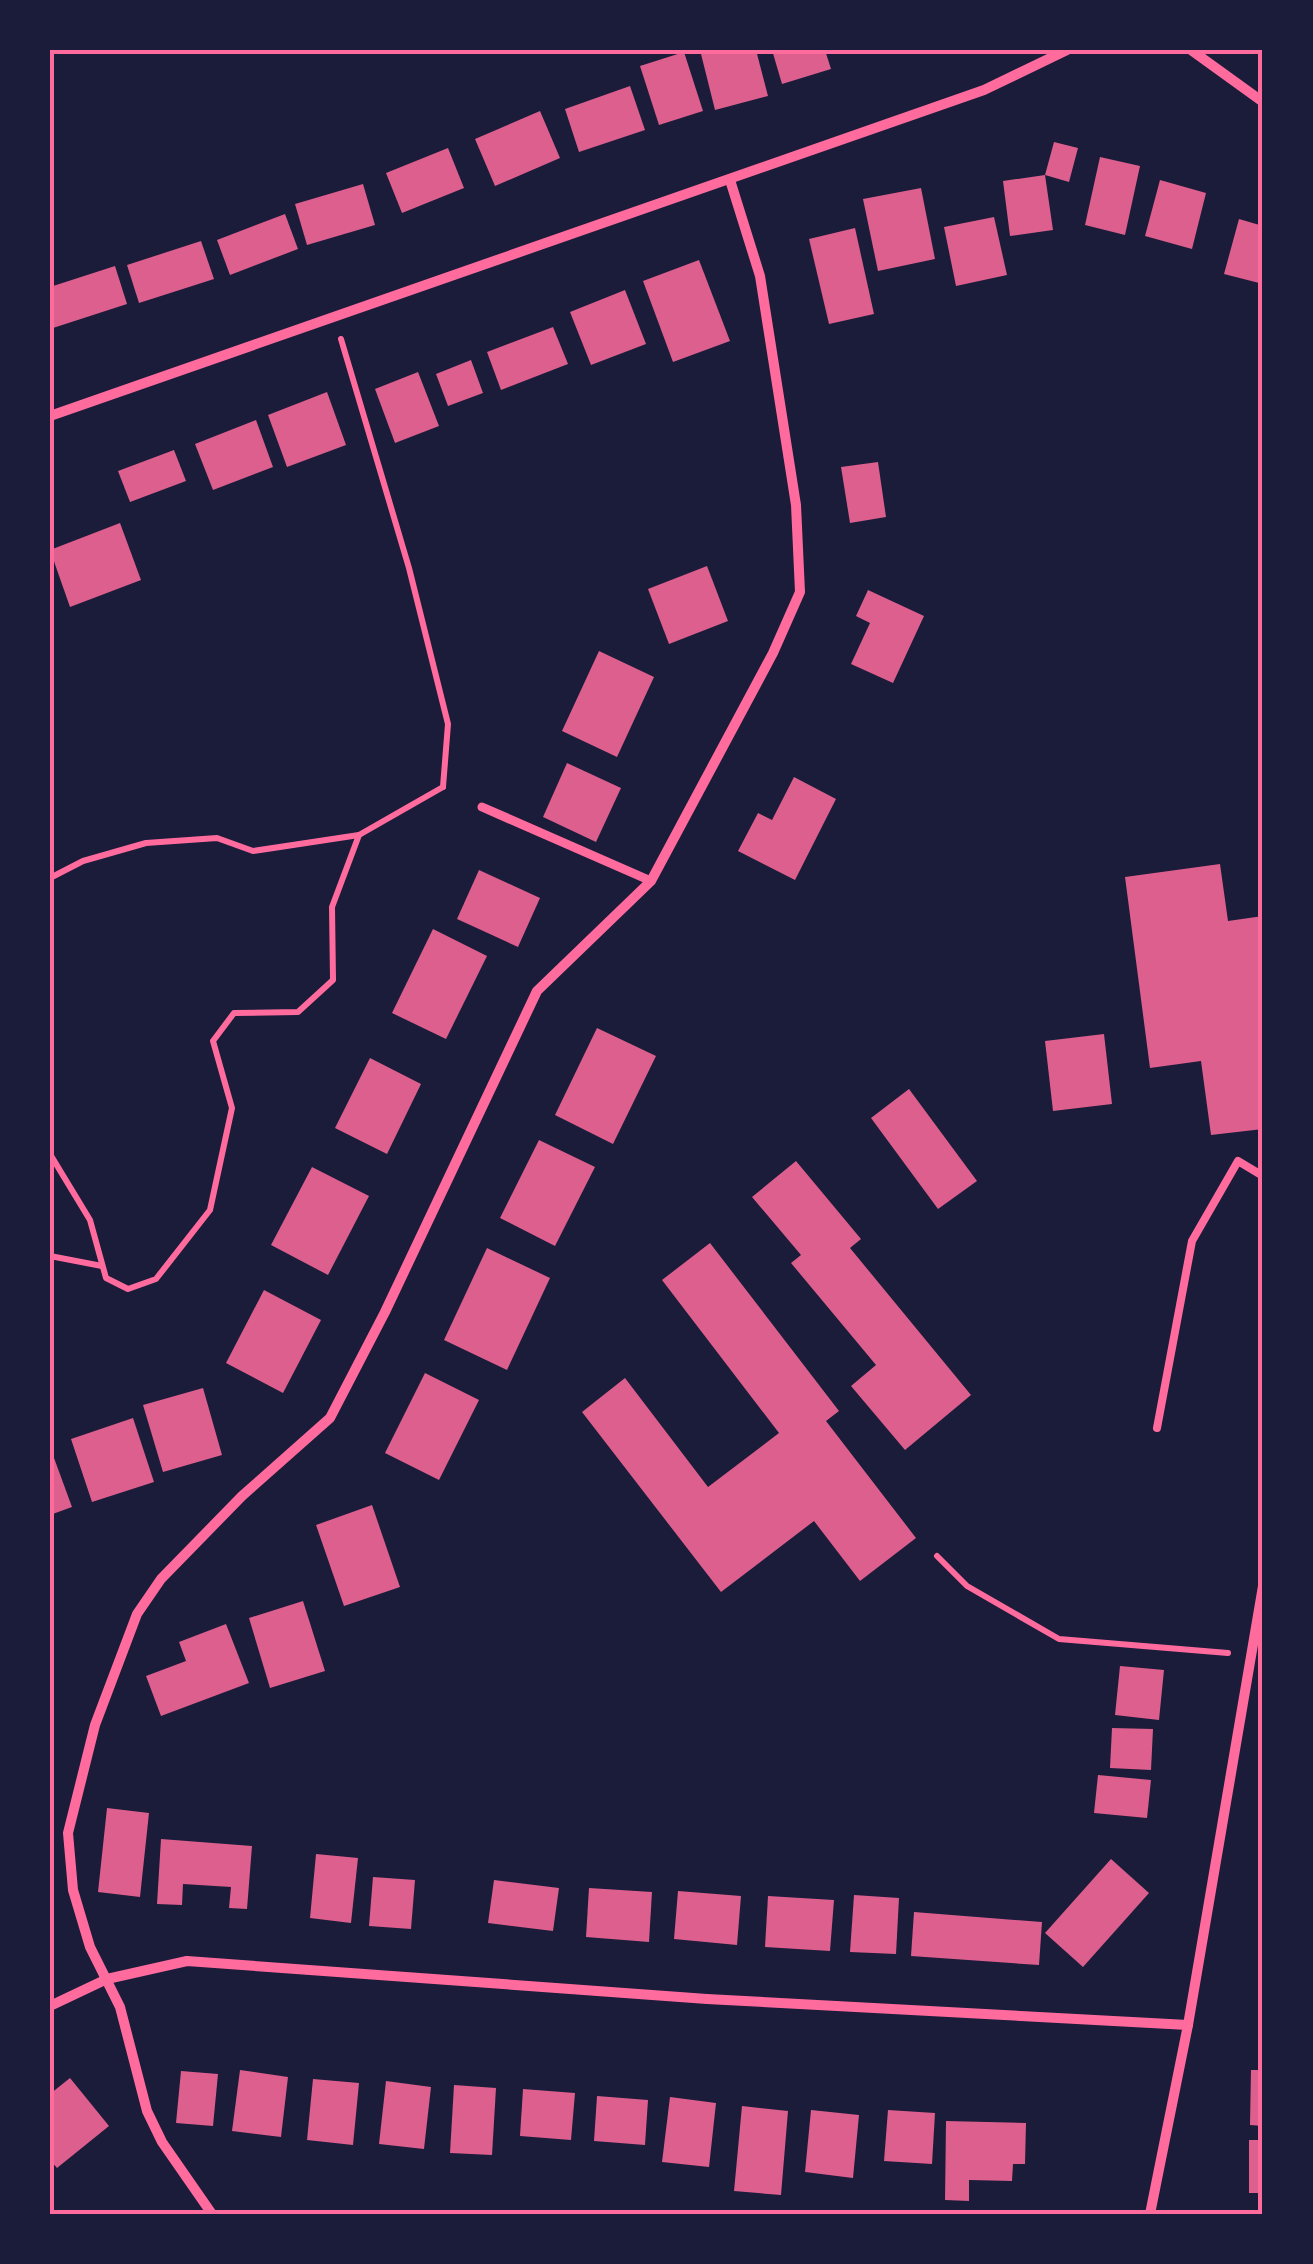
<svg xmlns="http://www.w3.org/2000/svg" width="1313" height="2264" font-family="'Alegreya Sans',sans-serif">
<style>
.building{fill:#dd5f8e}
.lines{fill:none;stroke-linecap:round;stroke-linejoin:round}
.path{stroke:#ff6b9d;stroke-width:6}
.service{stroke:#ff6b9d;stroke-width:8}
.pedestrian{stroke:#ff6b9d;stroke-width:9}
.minor{stroke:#ff6b9d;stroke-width:10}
.neatline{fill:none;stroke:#ff6b9d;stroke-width:4}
</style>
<rect width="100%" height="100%" fill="#1b1b3a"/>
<!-- building -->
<g class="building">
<polygon points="700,50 756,50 768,96 715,110"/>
<polygon points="772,50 825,50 831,69 782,84"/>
<polygon points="684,52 703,111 659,125 640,66"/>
<polygon points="630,86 645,130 579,152 565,109"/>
<polygon points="540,111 560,158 495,186 475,139"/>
<polygon points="1054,142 1078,148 1069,182 1045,175 1053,230 1010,236 1003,181 1045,175"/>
<polygon points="448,148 464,188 402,213 386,173"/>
<polygon points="1100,157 1140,166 1125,235 1085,225"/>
<polygon points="1160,180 1206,193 1192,249 1145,236"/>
<polygon points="363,184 375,225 307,245 295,204"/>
<polygon points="921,188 935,259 878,271 863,199"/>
<polygon points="285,214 298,249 230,275 217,240"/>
<polygon points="994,217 1007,275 956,286 944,227"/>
<polygon points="1239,219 1263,226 1263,284 1224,274"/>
<polygon points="855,228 874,314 829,324 809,239"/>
<polygon points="201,241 214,279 139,303 127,265"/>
<polygon points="699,260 730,341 673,362 643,281"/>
<polygon points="115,266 127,304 53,328 50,287"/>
<polygon points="625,290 646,344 591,365 570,312"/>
<polygon points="553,327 568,364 501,390 487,352"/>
<polygon points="471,360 483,393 448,406 436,374"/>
<polygon points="418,372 439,426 395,443 375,389"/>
<polygon points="327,392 346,445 287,467 268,415"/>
<polygon points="256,420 273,467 213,490 195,444"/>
<polygon points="174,450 186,481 130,502 118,471"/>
<polygon points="878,462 886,517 850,523 841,467"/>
<polygon points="120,523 141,580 70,607 50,550"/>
<polygon points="707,566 728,621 669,644 648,589"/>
<polygon points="868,590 924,616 893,683 851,664 870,623 856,616"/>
<polygon points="599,651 654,677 617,757 562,731"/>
<polygon points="567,763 621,788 596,842 543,817"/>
<polygon points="794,777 836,799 795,880 738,851 758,813 772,820"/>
<polygon points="1220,864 1228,921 1263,916 1263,1129 1211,1135 1201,1061 1150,1068 1125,877"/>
<polygon points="479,870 540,898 518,947 457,919"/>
<polygon points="433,929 487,956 446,1039 392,1013"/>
<polygon points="597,1028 656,1056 613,1144 555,1115"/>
<polygon points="1104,1034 1112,1104 1053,1111 1045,1041"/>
<polygon points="370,1058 421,1084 387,1154 335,1128"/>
<polygon points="909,1089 977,1181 938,1209 871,1118"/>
<polygon points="539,1140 595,1167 555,1246 500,1218"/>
<polygon points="796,1161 861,1239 850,1248 971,1395 905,1450 851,1386 876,1365 791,1263 801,1255 752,1197"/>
<polygon points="312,1167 369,1196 328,1275 271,1245"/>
<polygon points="710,1243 839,1411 826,1421 916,1538 860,1581 814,1521 721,1592 582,1412 625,1378 708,1487 779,1433 662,1280"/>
<polygon points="487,1248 550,1278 507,1370 444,1340"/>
<polygon points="264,1290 321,1320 283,1393 226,1363"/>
<polygon points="425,1373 479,1400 439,1480 385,1453"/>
<polygon points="203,1388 222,1455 163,1472 143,1405"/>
<polygon points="133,1418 154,1482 92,1502 71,1439"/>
<polygon points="50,1447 72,1507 50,1515"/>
<polygon points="372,1505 400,1587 344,1606 316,1525"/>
<polygon points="303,1601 325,1671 270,1688 249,1618"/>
<polygon points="226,1624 249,1683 161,1716 146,1676 186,1661 179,1642"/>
<polygon points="1120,1666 1164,1670 1159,1720 1115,1715"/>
<polygon points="1112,1728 1153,1729 1151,1770 1110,1768"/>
<polygon points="1098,1775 1151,1780 1147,1818 1094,1813"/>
<polygon points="107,1808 149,1813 140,1897 98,1892"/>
<polygon points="161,1839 252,1846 247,1909 229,1908 231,1887 183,1884 182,1905 157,1904"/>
<polygon points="316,1854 358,1858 351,1923 310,1918"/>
<polygon points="1111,1859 1149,1893 1083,1967 1045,1933"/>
<polygon points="373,1877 415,1880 411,1929 369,1926"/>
<polygon points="494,1880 559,1888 553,1931 488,1923"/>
<polygon points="589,1888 652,1892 649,1942 586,1937"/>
<polygon points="678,1891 741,1896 737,1945 674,1939"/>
<polygon points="854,1895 899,1898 896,1954 850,1952"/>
<polygon points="768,1896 834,1900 830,1951 765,1947"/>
<polygon points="914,1912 1042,1922 1039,1965 911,1956"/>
<polygon points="240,2070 288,2077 281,2137 232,2131"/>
<polygon points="1251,2070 1263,2070 1263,2126 1250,2125"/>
<polygon points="181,2071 218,2074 213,2126 176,2123"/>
<polygon points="70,2078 109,2126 57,2168 50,2160 50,2094"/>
<polygon points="313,2079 359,2083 353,2145 307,2140"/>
<polygon points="386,2081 431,2087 424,2149 379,2144"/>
<polygon points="454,2085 496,2088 492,2155 450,2153"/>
<polygon points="523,2089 575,2093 571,2140 520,2136"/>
<polygon points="597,2096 648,2100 645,2145 594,2141"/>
<polygon points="670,2097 716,2103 709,2167 662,2162"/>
<polygon points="742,2106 788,2111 781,2195 734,2191"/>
<polygon points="811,2110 859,2115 853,2178 805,2172"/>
<polygon points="888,2110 935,2113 932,2164 884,2161"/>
<polygon points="946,2121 1026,2123 1025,2164 1013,2164 1012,2181 969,2180 969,2201 945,2200"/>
<rect x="1249" y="2140" width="14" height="53"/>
</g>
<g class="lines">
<!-- path -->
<g class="path">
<polyline points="341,339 409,568 448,724 443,787"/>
<polyline points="50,878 83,861 146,843 217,838 253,851 359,835"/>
<polyline points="50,1154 90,1220 106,1278 128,1289 156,1279 210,1210 232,1108 213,1041 234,1013 298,1012 333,980 332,907 359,835 443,787"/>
<polyline points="50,1256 102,1266"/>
<polyline points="937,1556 967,1586 1059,1639 1228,1653"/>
</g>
<!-- service -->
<polyline class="service" points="1157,1428 1192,1241 1238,1161 1263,1176"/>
<!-- pedestrian -->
<polyline class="pedestrian" points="482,807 651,881"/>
<!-- minor -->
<g class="minor">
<polyline points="1191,50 1263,102"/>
<polyline points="50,416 984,90 1067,50"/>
<polyline points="50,2006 107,1979 187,1961 707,1999 1188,2025"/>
<polyline points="212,2214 162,2142 147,2111 120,2007 90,1947 73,1890 68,1833 95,1725 137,1614 161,1579 242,1496 330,1418 385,1312 537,991 651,881 773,653 800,592 796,505 760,276 730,180"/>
<polyline points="1150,2214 1188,2025 1263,1586"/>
</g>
</g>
<!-- border -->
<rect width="1313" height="2264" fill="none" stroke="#1b1b3a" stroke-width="105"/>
<rect x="52" y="52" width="1208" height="2160" class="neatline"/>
</svg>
